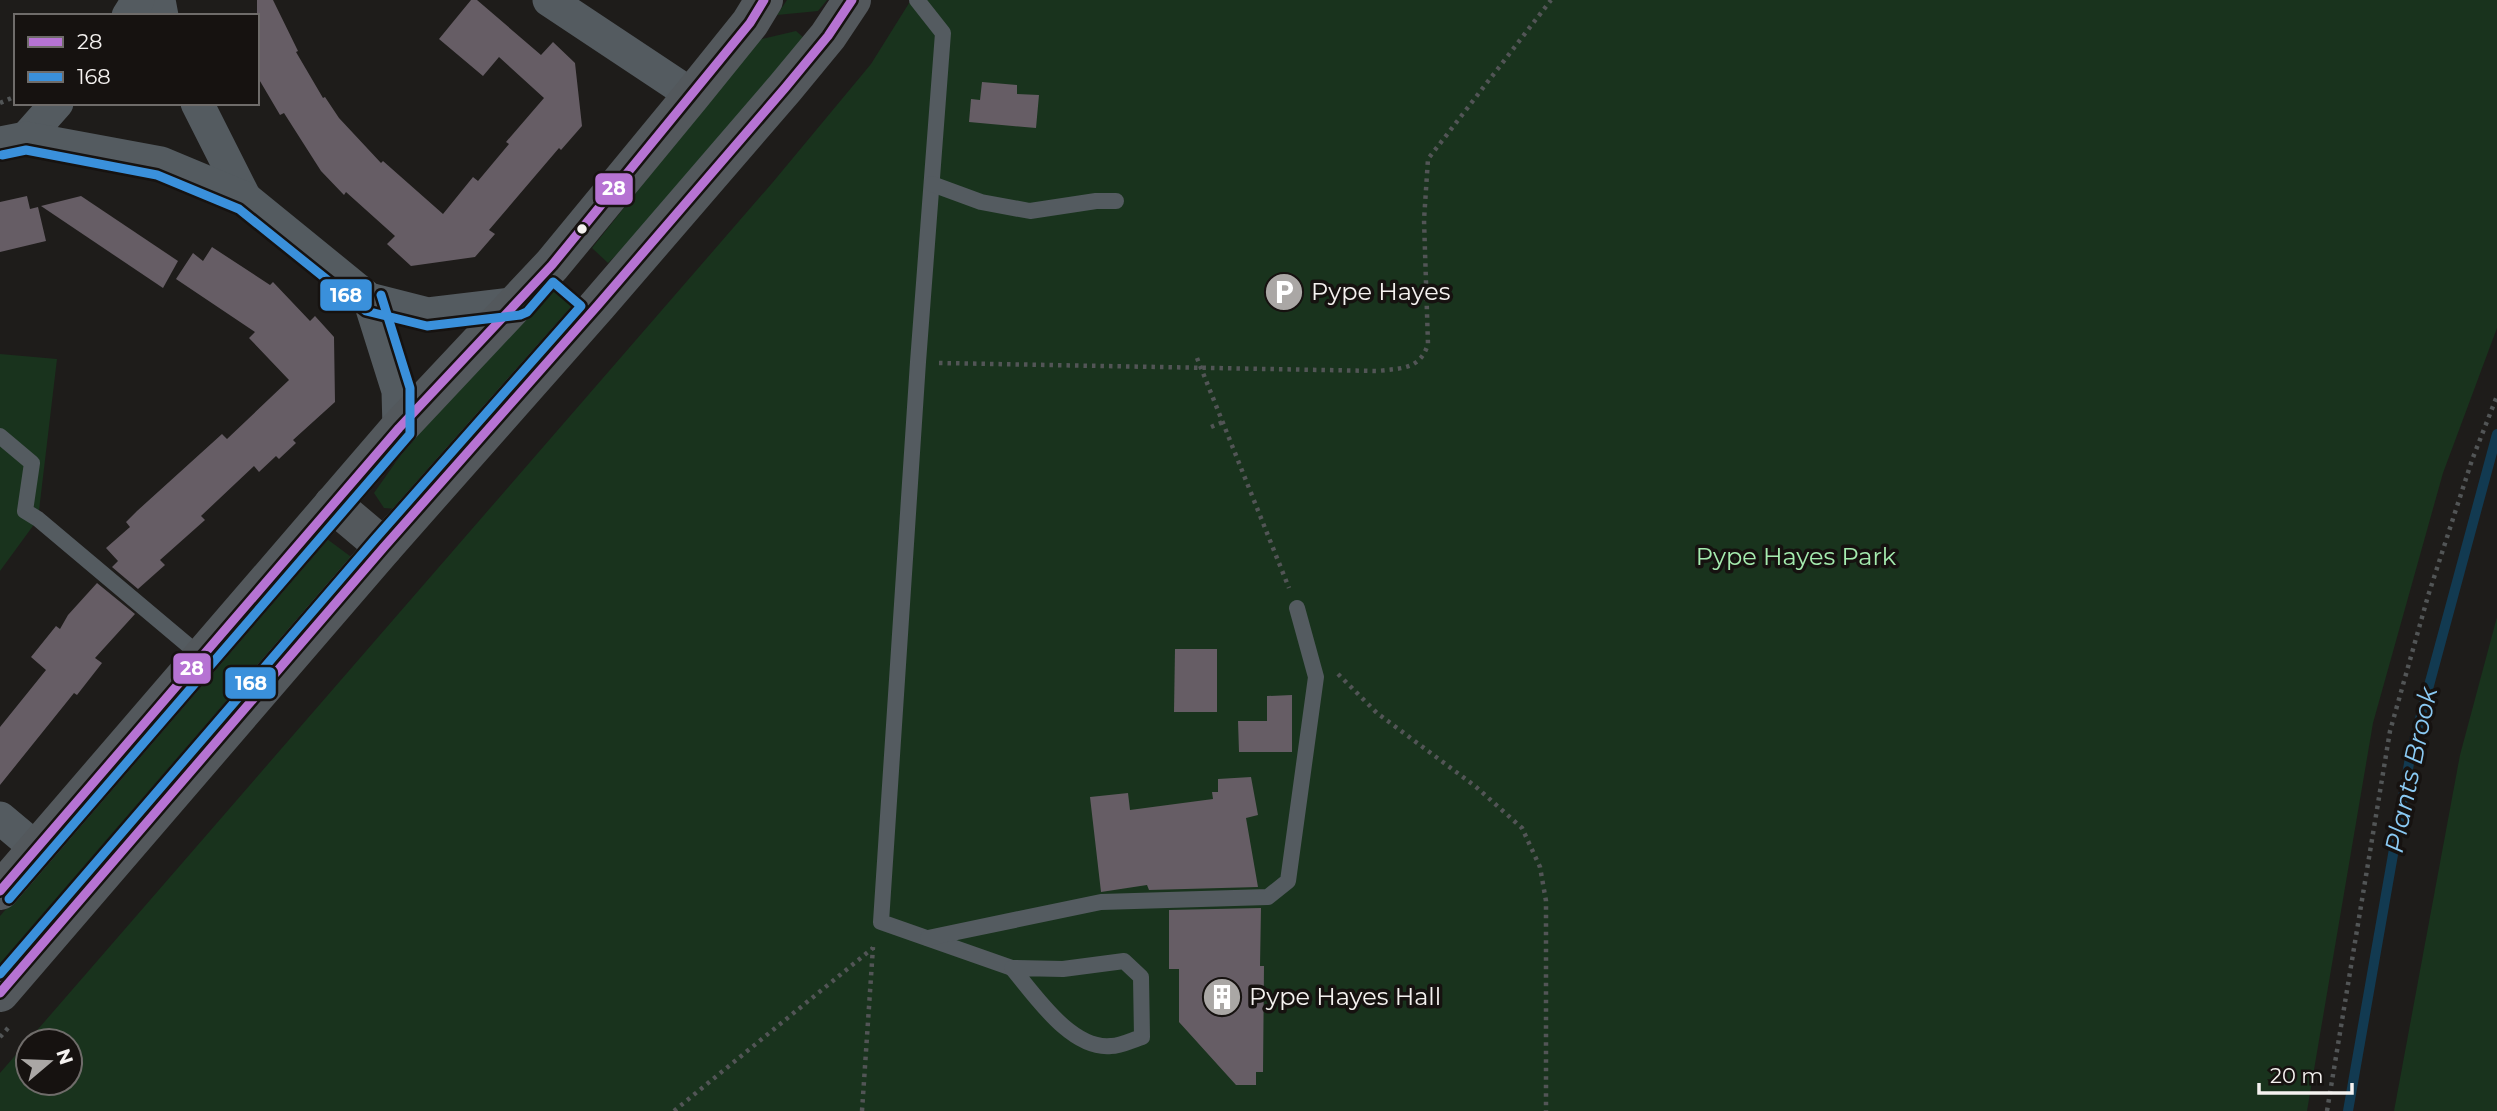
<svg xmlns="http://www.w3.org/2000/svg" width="2497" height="1111" font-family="Montserrat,sans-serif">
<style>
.green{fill:#19331d;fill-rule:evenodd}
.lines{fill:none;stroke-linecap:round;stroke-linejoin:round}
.stream{stroke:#123a51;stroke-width:10}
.building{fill:#665d65}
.path{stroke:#525556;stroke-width:4.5;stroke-dasharray:3.5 5;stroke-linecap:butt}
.lane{stroke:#545b60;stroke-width:16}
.street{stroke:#545b60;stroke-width:33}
.highway{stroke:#53585c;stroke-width:38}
.bus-1-casing{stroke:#161210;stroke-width:14}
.bus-2-casing{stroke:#161210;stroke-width:14}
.bus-1{stroke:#b673d3;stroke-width:9}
.bus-2{stroke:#3a90db;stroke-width:9}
.bus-dot{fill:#f5f2f0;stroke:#161210;stroke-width:2.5}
.labels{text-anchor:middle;stroke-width:7;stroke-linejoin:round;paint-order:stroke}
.poi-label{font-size:24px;fill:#f5f2f0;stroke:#161210;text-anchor:start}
.park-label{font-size:24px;fill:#a5ecaf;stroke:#161210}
.water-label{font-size:26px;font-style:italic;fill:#8acaf4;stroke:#161210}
.line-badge{stroke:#161210;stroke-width:2.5}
.badge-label{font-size:19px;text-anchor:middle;font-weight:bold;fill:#fff}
</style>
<rect width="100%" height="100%" fill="#1e1c1a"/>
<!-- green -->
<g class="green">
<polygon points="787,0 827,0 818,11 777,15"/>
<path d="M911,0H2497V328L2443,473L2373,723L2307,1111H0V1073L773,182L871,64ZM28,1041H70V1083H28Z"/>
<polygon points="796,31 804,38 656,216 608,263 592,248 758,40"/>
<polygon points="550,288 573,307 398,509 384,508 374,493 426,419"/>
<polygon points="0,354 57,359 38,519 0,571"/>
<polygon points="327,539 354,559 0,966 0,916"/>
<polygon points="2497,617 2497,1111 2394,1111 2460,755"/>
</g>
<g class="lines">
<!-- stream -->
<polyline class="stream" points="2348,1111 2411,752 2497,434"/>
</g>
<!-- building -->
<g class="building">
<polygon points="257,0 273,0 298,51 296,52 323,98 325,97 339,118 381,163 383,161 443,214 473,177 478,181 509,144 506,142 544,98 499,57 483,76 439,39 471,0 477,0 541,55 553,42 575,63 582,126 561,150 559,148 489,230 495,234 475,257 411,266 387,244 395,236 346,192 344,195 321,171 284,113 280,115 257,76"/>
<polygon points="982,82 1017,85 1017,94 1039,95 1036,128 969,122 971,99 980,100"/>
<polygon points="27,196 30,209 38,207 46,241 0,252 0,202"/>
<polygon points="81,196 178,261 163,288 41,206"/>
<polygon points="212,247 270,285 273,282 310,321 315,316 334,337 335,402 293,440 296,443 279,459 276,456 259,472 254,466 201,516 205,520 160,560 165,565 138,589 112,567 118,561 106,548 130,527 126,522 137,511 222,434 227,439 289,380 249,338 255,332 176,279 193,253 203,261"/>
<polygon points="97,583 135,614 95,658 102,663 77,695 74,693 0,785 0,727 46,670 31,657 56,626 60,629 68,615"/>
<polygon points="1175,649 1217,649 1217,712 1174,712"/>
<polygon points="1292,695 1292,752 1239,752 1238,721 1267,721 1267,696"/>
<polygon points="1251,777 1258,815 1246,818 1258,887 1149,890 1147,885 1101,892 1090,797 1128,793 1130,810 1213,799 1212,792 1218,792 1218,779"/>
<polygon points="1261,908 1260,966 1264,966 1263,1072 1256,1072 1256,1085 1236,1085 1179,1022 1179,969 1169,969 1169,910"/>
</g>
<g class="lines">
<!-- path -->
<g class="path">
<polyline points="0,103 16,96"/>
<polyline points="1197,358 1289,588"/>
<path d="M939,363L1378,371C1401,368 1420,370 1428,344L1424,220L1428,159L1551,0"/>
<polyline points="1211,427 1223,422"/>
<polyline points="1338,674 1377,713 1475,786 1522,828 1540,867 1546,901 1546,1111"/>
<polyline points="0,1037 9,1027"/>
<polyline points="674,1111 873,948"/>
<polyline points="862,1111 873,947"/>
<polyline points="2327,1111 2390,731 2428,596 2472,460 2497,396"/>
</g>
<!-- lane -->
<g class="lane">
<polyline points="917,0 943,33 918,362 881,922 1012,968"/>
<polyline points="932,184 981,202 1030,211 1096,201 1116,201"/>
<polyline points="0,436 32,463 25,511 38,519 202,657"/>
<polyline points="928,938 1101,902 1268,897 1288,881 1316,677 1297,608"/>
<path d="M1124,961L1141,977L1142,1037C1132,1040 1121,1046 1111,1046C1071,1050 1035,995 1012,968L1063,969Z"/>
</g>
<!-- street -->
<g class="street">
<polyline points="159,0 162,16"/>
<polyline points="549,0 692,95"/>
<polyline points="128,16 138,0"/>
<polyline points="197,103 245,198"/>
<polyline points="26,138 57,103"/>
<polyline points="0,143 26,138 161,163 245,198 369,299 428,314 519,303"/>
<polyline points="369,299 398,391 399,428"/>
<polyline points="0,818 37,849"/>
</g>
<!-- highway -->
<g class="highway">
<polyline points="333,504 384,547"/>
<polyline points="0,891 399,428 552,265 692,95 750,23 764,0"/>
<polyline points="0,993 384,547 598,305 785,88 828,36 852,0"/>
</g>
<!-- bus-1 casing -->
<g class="bus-1-casing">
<g id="bus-1">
<polyline points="0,891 399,428 552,265 750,23 764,0"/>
<polyline points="0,993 384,547 598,305 785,88 828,36 852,0"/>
</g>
</g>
<!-- bus-2 casing -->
<g class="bus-2-casing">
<g id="bus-2">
<polyline points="9,899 410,434 410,388 381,295"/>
<polyline points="0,974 375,539 581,306 553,282 527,312 520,315 427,326 366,311 239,209 157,175 26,150 2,155"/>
</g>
</g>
<!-- bus-1 -->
<use href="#bus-1" class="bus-1"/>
<!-- bus-2 -->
<use href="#bus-2" class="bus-2"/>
</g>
<!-- icons -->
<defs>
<g id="parking-disc" transform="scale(2.0125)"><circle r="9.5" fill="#aaa7a5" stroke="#161210"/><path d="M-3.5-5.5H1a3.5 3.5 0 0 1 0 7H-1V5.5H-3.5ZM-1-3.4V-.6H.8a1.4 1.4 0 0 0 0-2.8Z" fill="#fff"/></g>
<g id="building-disc" transform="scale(2.0125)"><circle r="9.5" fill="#aaa7a5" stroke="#161210"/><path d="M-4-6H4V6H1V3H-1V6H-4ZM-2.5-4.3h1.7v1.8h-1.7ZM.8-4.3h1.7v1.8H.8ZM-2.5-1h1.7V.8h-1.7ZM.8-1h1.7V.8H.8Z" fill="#fff"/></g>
</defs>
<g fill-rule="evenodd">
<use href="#parking-disc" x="1284" y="292"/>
<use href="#building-disc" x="1222" y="997"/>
</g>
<!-- markers -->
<circle class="bus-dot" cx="582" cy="229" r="6"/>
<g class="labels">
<!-- poi labels -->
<g class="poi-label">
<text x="1311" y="300">Pype Hayes</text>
<text x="1249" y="1005">Pype Hayes Hall</text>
</g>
<!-- park labels -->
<g class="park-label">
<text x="1796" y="565">Pype Hayes Park</text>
</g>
<!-- water labels -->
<g class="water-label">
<text transform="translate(2411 770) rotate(-78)" y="9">Plants Brook</text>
</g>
</g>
<g class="line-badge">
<rect x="594" y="172" width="40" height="34" rx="7" fill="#b673d3"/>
<rect x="319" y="278" width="54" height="34" rx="7" fill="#3a90db"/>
<rect x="172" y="652" width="40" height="33" rx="7" fill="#b673d3"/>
<rect x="224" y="666" width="53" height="34" rx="7" fill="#3a90db"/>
</g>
<g class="badge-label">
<text x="614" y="195">28</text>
<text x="346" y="302">168</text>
<text x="192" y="675">28</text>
<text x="251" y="690">168</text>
</g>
<!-- legend -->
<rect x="14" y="14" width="245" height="91" fill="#161210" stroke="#6f6c6a" stroke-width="2"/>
<rect x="28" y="37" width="35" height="10" fill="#b673d3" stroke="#6f6c6a" stroke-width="2"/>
<text x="77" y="49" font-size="21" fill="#f5f2f0">28</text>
<rect x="28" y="72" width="35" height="10" fill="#3a90db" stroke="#6f6c6a" stroke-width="2"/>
<text x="77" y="84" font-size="21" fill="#f5f2f0">168</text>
<!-- north arrow -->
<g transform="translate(49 1062) rotate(71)"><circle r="33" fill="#161210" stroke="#6f6c6a" stroke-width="2"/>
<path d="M0-5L12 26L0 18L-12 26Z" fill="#aaa7a5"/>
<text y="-10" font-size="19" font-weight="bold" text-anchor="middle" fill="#f5f2f0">N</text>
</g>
<!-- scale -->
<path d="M2259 1083v10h93v-10" fill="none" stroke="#f5f2f0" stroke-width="3.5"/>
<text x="2270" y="1083" font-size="21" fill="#f5f2f0" stroke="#161210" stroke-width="5" paint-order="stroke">20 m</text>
</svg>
